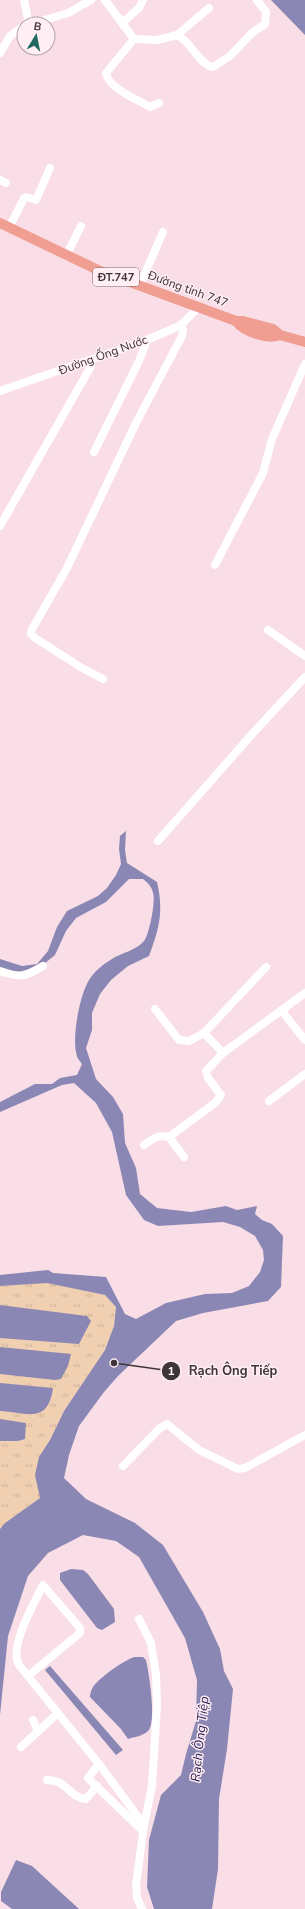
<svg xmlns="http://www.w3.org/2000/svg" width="305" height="1909" font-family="'Nunito Sans',sans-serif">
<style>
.grass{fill:url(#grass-tufts)}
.water{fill:#8a87b4}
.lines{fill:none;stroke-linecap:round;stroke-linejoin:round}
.minor{stroke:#fff;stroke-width:8}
.major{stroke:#f09d92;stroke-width:10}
.labels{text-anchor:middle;stroke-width:3;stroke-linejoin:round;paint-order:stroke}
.shield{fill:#ffeef3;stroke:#796c70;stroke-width:1}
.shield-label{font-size:11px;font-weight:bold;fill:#3f3538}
.street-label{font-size:12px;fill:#3f3538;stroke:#ffeef3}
.water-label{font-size:13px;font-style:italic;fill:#2a1f56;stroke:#ffeef3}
.leader{fill:none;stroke:#3f3538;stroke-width:1.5}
.callout-dot{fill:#3f3538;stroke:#ffeef3;stroke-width:1.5}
.mark-label{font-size:12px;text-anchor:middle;font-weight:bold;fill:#fff}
.callout-label{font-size:13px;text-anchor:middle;font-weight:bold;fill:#3f3538;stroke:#ffeef3;stroke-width:3;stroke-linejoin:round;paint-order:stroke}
</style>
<defs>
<pattern id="grass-tufts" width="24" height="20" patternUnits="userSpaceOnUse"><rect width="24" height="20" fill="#f1d0b2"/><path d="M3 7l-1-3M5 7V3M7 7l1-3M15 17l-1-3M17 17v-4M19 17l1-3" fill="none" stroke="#d0b39a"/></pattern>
</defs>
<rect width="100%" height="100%" fill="#f9dde7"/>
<!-- grass -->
<polygon class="grass" points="47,1282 105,1295 116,1307 114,1326 105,1350 64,1411 50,1440 39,1457 40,1498 5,1523 0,1529 0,1286"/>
<!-- water -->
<g class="water">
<polygon points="271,0 305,0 305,35"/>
<path d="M126,831L125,850L127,863L157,882C164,912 159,929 149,956L128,966L111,980L100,994L92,1013V1030L86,1048L96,1079L113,1097L123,1114L125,1143L136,1168L140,1194L157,1208L191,1212L226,1206L237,1210L257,1206L255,1214L262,1220L272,1224L283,1236L281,1287L268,1301L203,1313L176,1321L118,1376L104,1392L79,1426L69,1455L64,1478L86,1499L135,1523L163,1545L203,1612L220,1649L224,1671L233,1689L227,1749L219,1799L218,1869L212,1909H154L147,1887L149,1840L161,1795L181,1775L186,1754L196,1721L197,1680L185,1638L139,1557L116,1541L83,1535L48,1553L28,1576L8,1636L0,1715V1529L5,1523L40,1498L35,1475L39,1457L50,1440L64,1411L105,1350L114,1326L116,1307L105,1295L47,1283L0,1286V1275L48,1270L53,1273L106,1277L125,1314L136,1319L166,1303L205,1294L232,1293L249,1286L260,1272L264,1260L263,1250L255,1236L240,1227L223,1222L158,1226L144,1220L126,1195L112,1132L96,1103L74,1083L62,1085L0,1112V1102L35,1084H52L60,1078L77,1075L82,1064C80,1061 77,1058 77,1056C71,1039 80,991 91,977C96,970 105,963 112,959C121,953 137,950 144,941C149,935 156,901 153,893C152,887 148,883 143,879H129L106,902L76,918L66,931L55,955L39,968L21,974L0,968V959L22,966L37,964L48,951L57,927L67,911L98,896L107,888L116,875L121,864L119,849L120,836Z"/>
<polygon points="0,1305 87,1316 91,1321 79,1344 0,1338"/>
<polygon points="0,1347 71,1354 68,1366 61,1379 55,1380 0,1374"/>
<path d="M0,1383L53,1388C48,1424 28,1413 0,1411Z"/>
<polygon points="0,1419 26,1423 25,1439 18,1441 0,1441"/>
<polygon points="71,1569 83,1570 88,1574 114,1609 115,1622 102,1630 97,1628 60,1580 60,1573"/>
<path d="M134,1657H143L146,1660C149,1673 157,1723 148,1731C143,1736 134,1737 128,1739L121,1729L90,1697C90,1694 91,1690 93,1687C100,1677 123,1661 134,1657Z"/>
<polygon points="50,1666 123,1750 116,1755 45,1670"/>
<polygon points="16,1860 32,1866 79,1909 12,1909 1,1901 1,1892"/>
</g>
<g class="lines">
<!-- minor -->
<g class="minor">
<polyline points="24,0 29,24"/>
<path d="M105,0L134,39L157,40L177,35C190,40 200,66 213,67L230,56L252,33L265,24L266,12L257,0"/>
<polyline points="122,23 139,8 143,0"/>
<polyline points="31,24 68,13 91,0"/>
<polyline points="177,35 209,8"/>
<path d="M134,39L106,73C108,88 138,100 150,107L159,103"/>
<polyline points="36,49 37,48"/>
<polyline points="0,53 10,36 24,26"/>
<polyline points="0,180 6,183"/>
<polyline points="9,228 24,198 26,197 36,200 50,168"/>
<polyline points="66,256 81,226"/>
<polyline points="140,285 163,232"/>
<polyline points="0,391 147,340 181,325 199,307"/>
<polyline points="94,452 139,361 147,340"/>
<polyline points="0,526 90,368 91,360"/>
<polyline points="215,565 263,473 272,439 305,364"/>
<polyline points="268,630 305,656"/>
<polyline points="103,679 82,668 35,638 31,634 32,629 66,570 137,421 182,336 183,330 181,325"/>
<polyline points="158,841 254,732 305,677"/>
<path d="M0,971C20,978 25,977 43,966"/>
<polyline points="155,1009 179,1040 189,1041 204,1033 223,1053"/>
<polyline points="281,1010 305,1040"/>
<polyline points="204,1033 266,967"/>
<polyline points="269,1101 305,1074"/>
<path d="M144,1145C153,1139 158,1134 169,1137"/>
<polyline points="184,1157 169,1137 215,1103 221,1095 208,1078 206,1071 223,1053 305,993"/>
<polyline points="123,1466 160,1428 167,1424 199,1450 238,1469 245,1468 305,1435"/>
<polyline points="139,1619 151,1643 156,1675 157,1705 152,1786 144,1825 136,1885 137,1898 142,1909"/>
<path d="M28,1676L80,1633V1628L43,1585C35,1602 8,1647 19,1665L99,1764L144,1825"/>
<polyline points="33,1720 38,1731"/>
<polyline points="21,1747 58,1713"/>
<polyline points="99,1764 88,1778 143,1831"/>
<path d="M47,1780C68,1780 68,1797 86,1799L97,1786"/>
</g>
<!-- major -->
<g class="major">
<polyline points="0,223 100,271 236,321 243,321 273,329 280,335 305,342"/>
<path d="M236,321C244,332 268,340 280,335"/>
</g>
</g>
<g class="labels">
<!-- shield labels -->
<rect class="shield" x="93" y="268" width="46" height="18" rx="3"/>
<g class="shield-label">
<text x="116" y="281">ĐT.747</text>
</g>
<!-- street labels -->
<g class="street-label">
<text transform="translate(188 289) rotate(20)" y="4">Đường tỉnh 747</text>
<text transform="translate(103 355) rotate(-20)" y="4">Đường Ống Nước</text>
</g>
<!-- water labels -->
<g class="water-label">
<text transform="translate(199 1739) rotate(-84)" y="5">Rạch Ông Tiệp</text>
</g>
</g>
<!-- callouts -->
<path class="leader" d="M114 1363L171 1371"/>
<g class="callout-dot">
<circle cx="114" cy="1363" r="4"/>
<circle cx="171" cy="1371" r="10"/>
</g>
<g class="mark-label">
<text x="171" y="1375">1</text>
</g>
<g class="callout-label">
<text x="233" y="1375">Rạch Ông Tiếp</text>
</g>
<!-- north arrow -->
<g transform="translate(36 36) rotate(10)"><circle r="19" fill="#ffeef3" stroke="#b2a4a8"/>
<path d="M0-3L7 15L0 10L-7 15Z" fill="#1e6861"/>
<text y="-6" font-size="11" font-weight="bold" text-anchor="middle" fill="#3f3538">B</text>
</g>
</svg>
